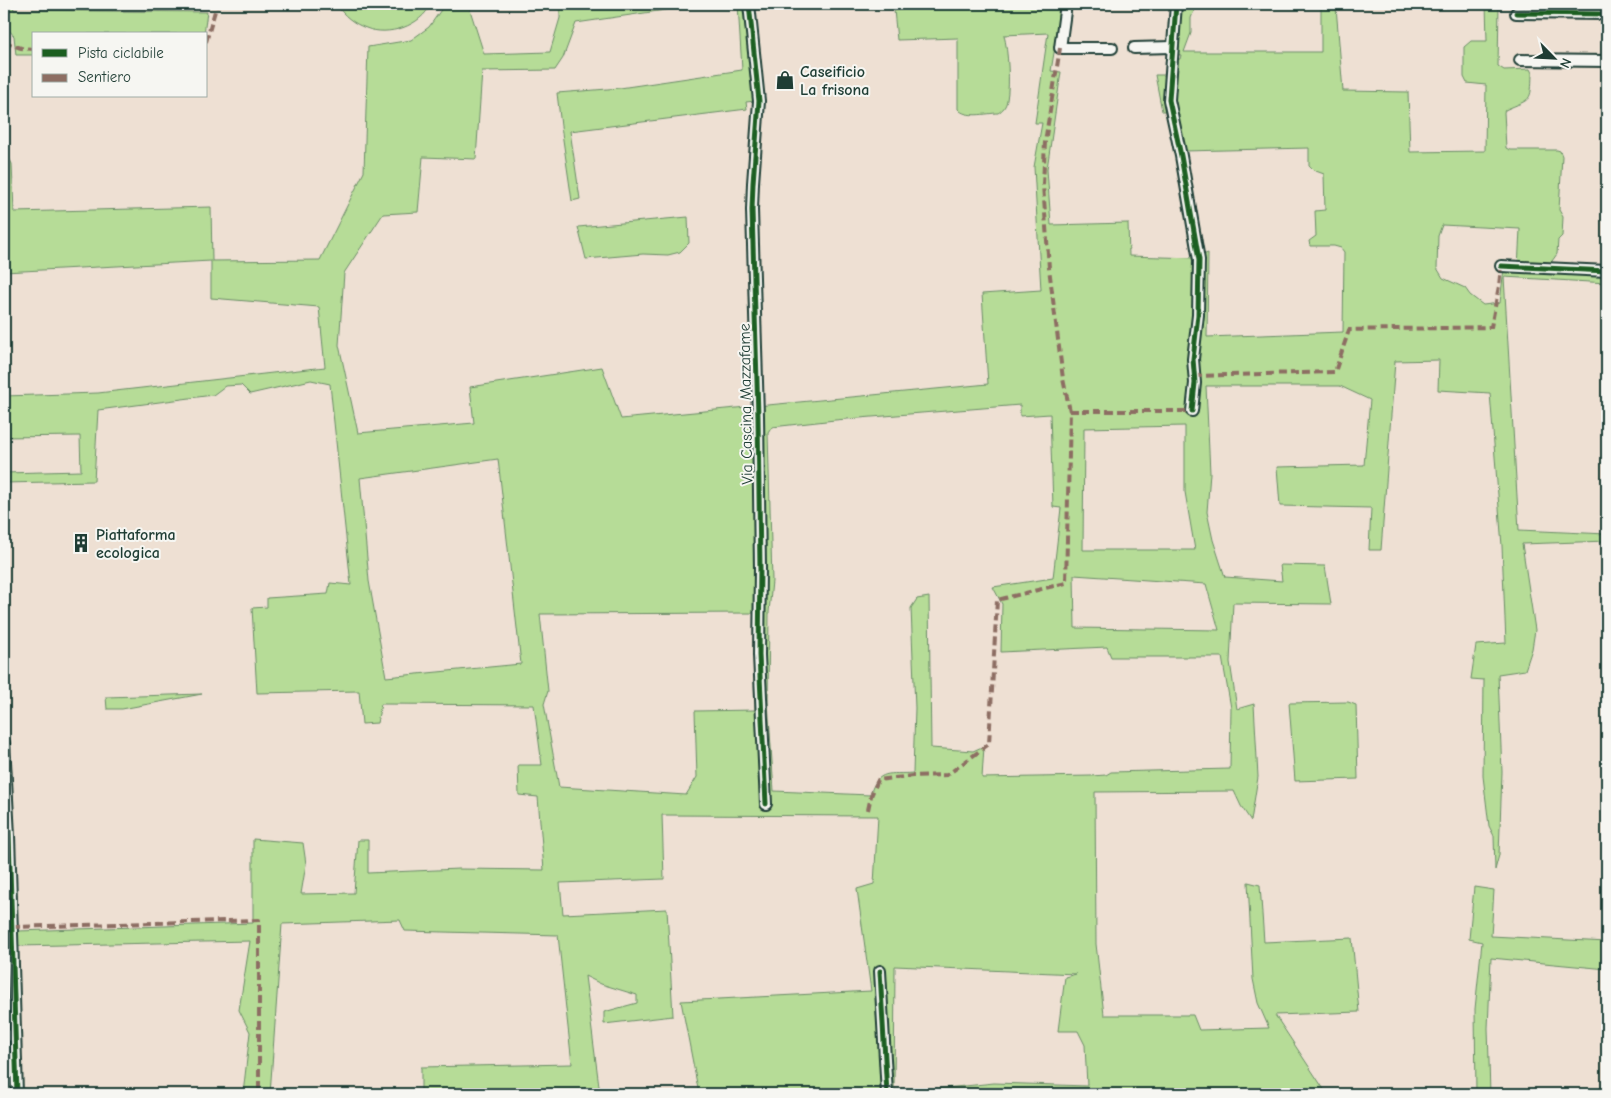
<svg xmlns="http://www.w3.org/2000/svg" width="1611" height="1098" font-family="'Comic Neue',sans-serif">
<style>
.green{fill:#b6dc97;stroke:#6a8c66;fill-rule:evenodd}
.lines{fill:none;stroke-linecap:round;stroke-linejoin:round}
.minor-casing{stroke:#1f3d34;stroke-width:14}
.minor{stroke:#f6f6f2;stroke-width:10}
.quiet{stroke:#8d6e63;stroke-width:4;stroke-dasharray:8 4;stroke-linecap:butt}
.cycleway-casing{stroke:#f6f6f2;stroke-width:8}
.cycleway{stroke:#1b5e20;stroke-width:5}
.labels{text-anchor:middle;stroke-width:4;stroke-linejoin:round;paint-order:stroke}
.poi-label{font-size:16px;font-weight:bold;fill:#1f3d34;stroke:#f6f6f2;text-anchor:start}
.street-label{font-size:16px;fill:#1f3d34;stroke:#f6f6f2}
</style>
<rect width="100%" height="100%" fill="#eee0d3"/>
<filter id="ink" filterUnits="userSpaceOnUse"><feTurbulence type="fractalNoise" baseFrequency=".02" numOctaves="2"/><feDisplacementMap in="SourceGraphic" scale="10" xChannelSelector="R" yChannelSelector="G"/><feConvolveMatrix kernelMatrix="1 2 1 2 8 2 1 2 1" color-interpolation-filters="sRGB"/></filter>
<g filter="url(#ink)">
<!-- green -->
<g class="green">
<polygon points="4,4 13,4 14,10 207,12 204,34 34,34 34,55 16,55 14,36 4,24"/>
<path d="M336,4H431C421,26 388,37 366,28C354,24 343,15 336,4Z"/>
<path d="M445,4H470V10L484,54L550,52L560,18V4H706L576,23L563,58L555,70L482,71L476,159L423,157L418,212L383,214L344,273L339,345L358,433L474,423L470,387L602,367L621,419L988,384L982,294L1041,290L1034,167L1042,123H1035L1048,33L1004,35C1008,51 1010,83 1007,100C1006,106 1003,110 998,113C987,113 966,119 958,109V38L897,40L894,10L1023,4H1062L1051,71L1061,72L1047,169L1051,225L1128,223L1129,256L1195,258L1208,253L1207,337L1343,332L1344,252L1341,248L1334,246H1310L1309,241L1316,236L1315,211L1325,210L1324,174L1313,170L1309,166V148L1184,151L1173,111H1162L1155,75H1173L1175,60L1180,59L1181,55L1174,54L1180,4H1197L1191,18V33L1184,52H1321V6L1336,7L1343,91L1408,92L1410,152L1485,151L1486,85L1467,83L1464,77V47L1471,41H1487L1486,4H1499L1498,66L1504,70L1530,69L1532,73C1531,103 1532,98 1505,110L1504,112L1506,148L1510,150H1557L1560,151L1562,156L1559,210L1563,217L1562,236L1558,240L1557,254L1547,268L1607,273V283L1504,277L1519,530L1607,534V541L1522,544L1535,630L1532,649L1525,670L1498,674L1502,772L1499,855L1495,870L1494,836L1489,826L1483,776L1484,680L1471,679L1476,645L1506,643L1502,546L1490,393L1438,390L1439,360L1395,361L1381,550H1369L1371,508L1280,506L1277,467L1364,465L1370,400L1340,386H1206L1210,473L1207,512L1213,540L1225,577L1282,581L1280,565L1325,566L1331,604L1233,603L1230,662L1237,709L1254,704L1258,777L1251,821L1241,806L1234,791L1095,792L1096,944L1104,1015H1193L1199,1030L1269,1028L1258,1003L1253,979L1248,882L1260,885L1264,942L1352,938L1359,1012L1275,1015L1327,1094H935L936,1089L994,1083L1087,1086L1085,1045L1078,1031H1058L1065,977L1076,974L895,966L894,1094H699L681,1001L871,991L857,889L874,884L878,816L662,815L664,879L560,883L563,914L667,909L673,1016L604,1024V1012L637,1003V995L601,984L585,976L600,1094H421V1067L572,1064L558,935L405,931L400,920L282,924L270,1094H243L250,1032L239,1010L250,941L18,946V931L253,923V839L303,843L306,864L301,894L354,893L358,840H368V873L459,869L544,870L538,797L519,795L518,765H542L534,705L381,704L377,723L362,724L359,691L257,693L252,608L267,607V598L328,594L330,583L351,585L330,384L311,380L250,394L241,385L225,386L213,395L98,410L94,481L4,483V473L81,471L80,436L4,437V396L98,393L325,367L319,307L211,298V261L4,272V148L12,164L14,212L211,207L212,261L320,260L364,172L368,47L411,40L429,27ZM1442,225L1520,229L1518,269L1504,268L1500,303L1483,305L1470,295L1465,288L1443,278L1437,268L1438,236ZM1020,405V416L1050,414L1053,507L1061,508L1053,578L993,587L1002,604L1001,652L1107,647L1111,657H1222L1231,708L1230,769L1111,772L1106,775L1091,776L982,778L984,746L973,751L931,748L929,597L917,599L911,608L915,708L913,773C890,775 878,768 870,795L774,791L768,702L769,612L772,581L768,433L772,427L835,420ZM1185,426V492L1195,550H1083L1084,428ZM498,459L521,664L386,677L369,581L360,478ZM1074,575L1206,584L1219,630L1075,628ZM754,613L755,710L695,711L697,777L686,795L559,787L544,704L548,691L540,614Z"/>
<polygon points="738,4 746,4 755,101 746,102 747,109 570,131 580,199 572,201 561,126 557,93 620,88 742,70"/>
<polygon points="688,217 689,243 680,252 668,255 643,254 586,259 578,227"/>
<polygon points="202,694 122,709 107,709 106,697"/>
<polygon points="1348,702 1356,705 1358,779 1295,781 1289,703"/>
<polygon points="1474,887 1494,890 1491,936 1607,942 1607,969 1491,958 1488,1028 1490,1094 1476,1094 1475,1009 1482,942 1469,939"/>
</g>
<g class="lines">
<!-- minor casing -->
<g class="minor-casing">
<g id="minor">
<polyline points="749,4 759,101 753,183 752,210 758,416 760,568 759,655 766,804"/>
<polyline points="1066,4 1060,48 1112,48"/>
<polyline points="1176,4 1169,100 1181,156 1199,260 1198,315 1193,359 1195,383 1192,411"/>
<polyline points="1516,13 1607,14"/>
<polyline points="1134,48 1172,47"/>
<polyline points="1520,60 1607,61"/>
<polyline points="1501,266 1607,271"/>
<polyline points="4,743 9,836 17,1094"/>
<polyline points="880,971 887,1094"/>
<polyline points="4,1036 15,1035"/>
</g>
</g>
<!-- minor -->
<use href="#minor" class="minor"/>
<!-- quiet -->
<g class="quiet">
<polyline points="4,42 21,48 34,49"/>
<polyline points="206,42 217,4"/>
<polyline points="1194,376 1335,372 1349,330 1491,327 1499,286 1501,266"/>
<polyline points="1070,411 1192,411"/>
<polyline points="868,810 871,796 878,780 912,776 947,775 989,744 997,600 1066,583 1070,411 1063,379 1049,268 1043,185 1045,142 1060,48"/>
<polyline points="12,927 259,920 259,1094"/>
</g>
<!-- cycleway casing -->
<g class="cycleway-casing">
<g id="cycleway">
<polyline points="749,4 759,101 753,183 752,210 758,416 760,568 759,655 766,804"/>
<polyline points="1176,4 1169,100 1181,156 1199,260 1198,315 1193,359 1195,383 1192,411"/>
<polyline points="1516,13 1607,14"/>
<polyline points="1501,266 1607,271"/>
<polyline points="4,743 9,836 17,1094"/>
<polyline points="880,971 887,1094"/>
</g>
</g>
<!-- cycleway -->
<use href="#cycleway" class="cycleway"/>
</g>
</g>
<!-- icons -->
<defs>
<g id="shop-bare" transform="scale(1.5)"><path d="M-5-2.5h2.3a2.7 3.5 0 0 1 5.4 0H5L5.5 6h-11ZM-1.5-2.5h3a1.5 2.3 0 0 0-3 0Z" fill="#1f3d34" stroke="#f6f6f2" stroke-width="2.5" paint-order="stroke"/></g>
<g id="building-bare" transform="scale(1.5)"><path d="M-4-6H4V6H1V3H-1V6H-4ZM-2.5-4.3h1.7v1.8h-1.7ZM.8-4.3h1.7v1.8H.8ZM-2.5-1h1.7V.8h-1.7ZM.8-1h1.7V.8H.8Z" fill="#1f3d34" stroke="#f6f6f2" stroke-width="2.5" paint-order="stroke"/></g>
</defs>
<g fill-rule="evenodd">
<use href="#shop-bare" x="785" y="80"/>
<use href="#building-bare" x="81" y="543"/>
</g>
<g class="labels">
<!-- poi labels -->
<g class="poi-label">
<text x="800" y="77">Caseificio<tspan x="800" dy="18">La frisona</tspan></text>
<text x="96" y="540">Piattaforma<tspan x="96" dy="18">ecologica</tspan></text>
</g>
<!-- street labels -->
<g class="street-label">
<text transform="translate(745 404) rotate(-91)" y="6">Via Cascina Mazzafame</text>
</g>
</g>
<!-- margin -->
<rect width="1611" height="1098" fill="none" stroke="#f6f6f2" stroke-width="20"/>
<rect x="10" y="10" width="1591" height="1078" fill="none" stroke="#1f3d34" stroke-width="2" filter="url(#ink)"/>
<!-- legend -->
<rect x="32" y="32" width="175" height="65" fill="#f6f6f2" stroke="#a0aca6"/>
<rect x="42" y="49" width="25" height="8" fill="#1b5e20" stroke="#a0aca6"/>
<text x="78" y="58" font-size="15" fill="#1f3d34">Pista ciclabile</text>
<rect x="42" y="74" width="25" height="8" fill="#8d6e63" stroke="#a0aca6"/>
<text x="78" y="82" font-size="15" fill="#1f3d34">Sentiero</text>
<!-- north arrow -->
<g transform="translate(1554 58) rotate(114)" stroke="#f6f6f2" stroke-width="4" paint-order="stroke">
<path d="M0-4L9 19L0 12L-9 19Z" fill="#1f3d34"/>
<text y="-8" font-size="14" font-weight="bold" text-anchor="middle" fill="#1f3d34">N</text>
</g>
</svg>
